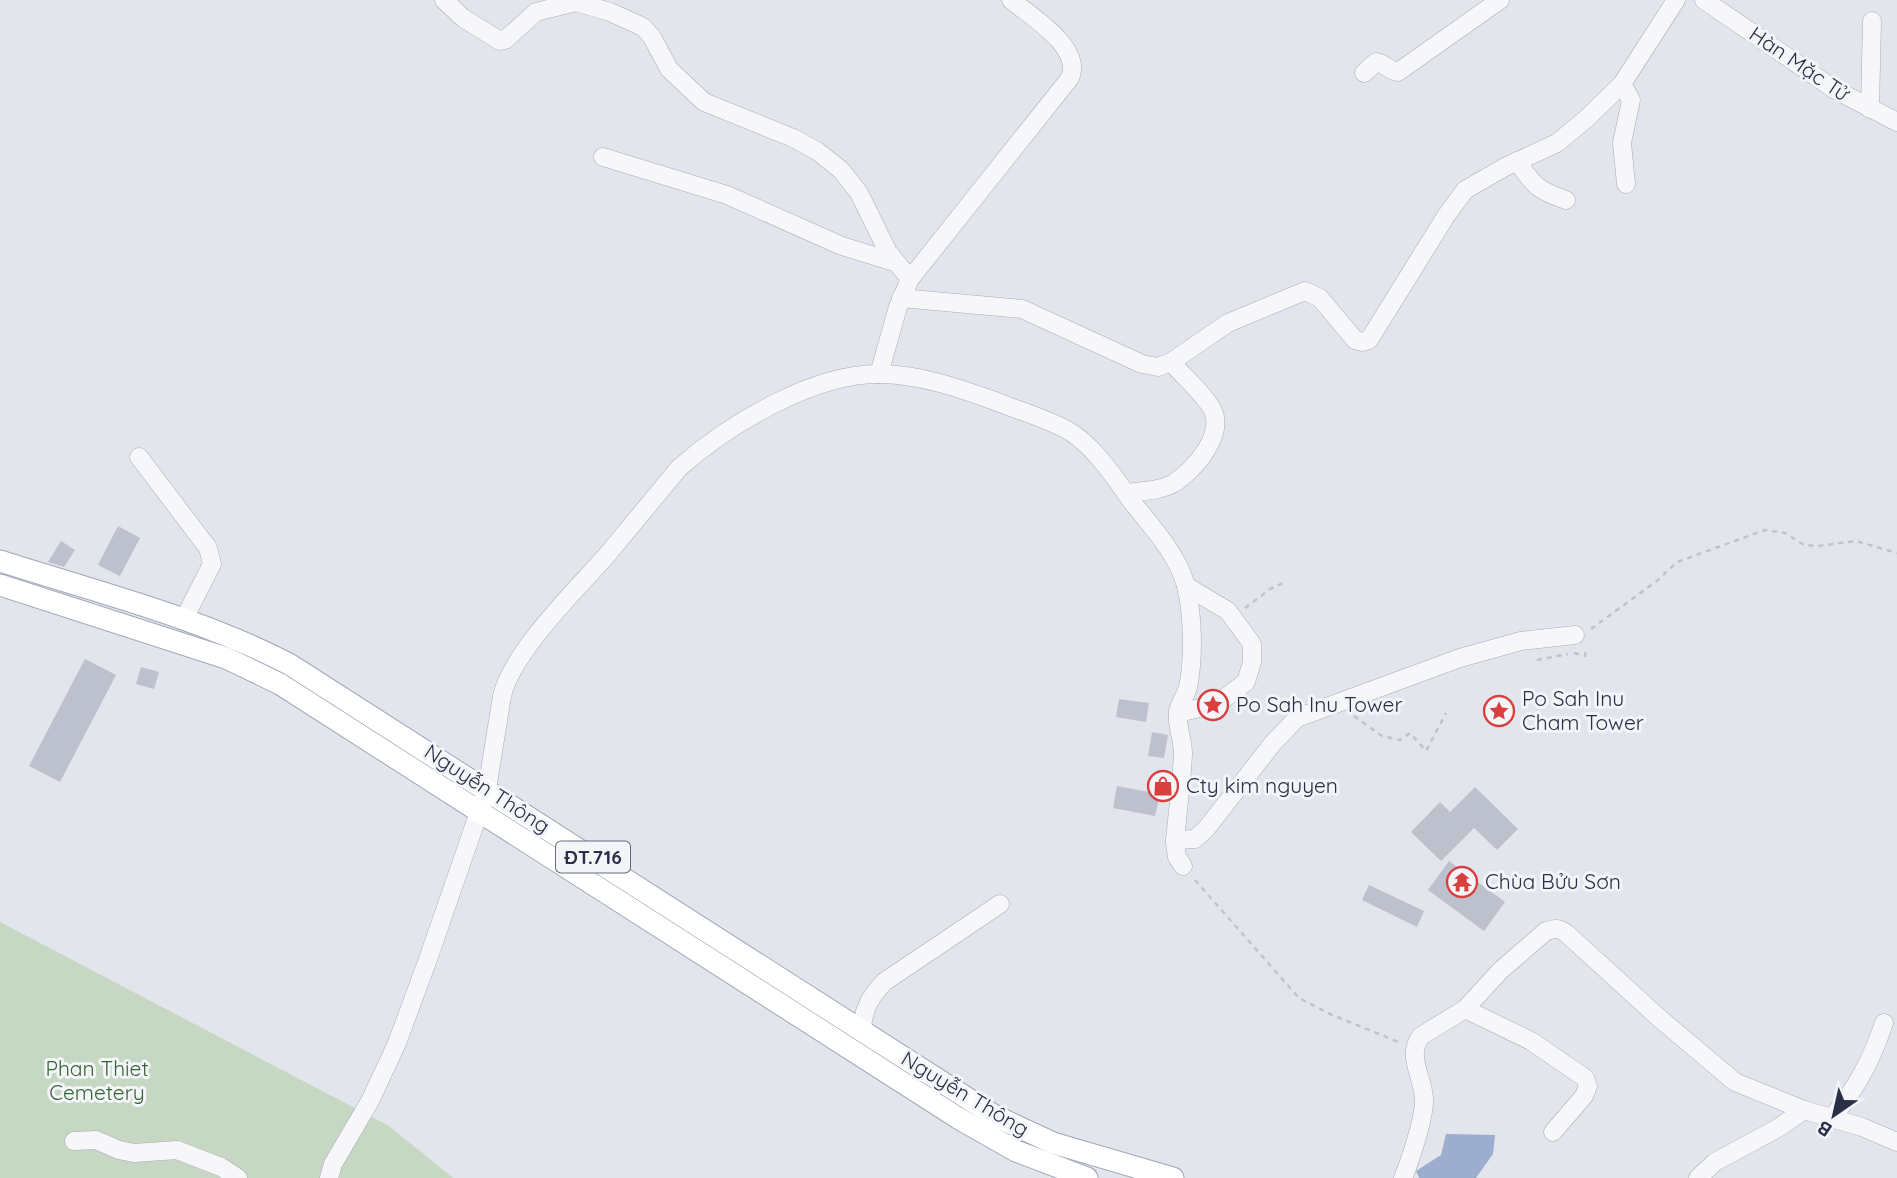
<svg xmlns="http://www.w3.org/2000/svg" width="1897" height="1178" font-family="Quicksand,sans-serif">
<style>
.green{fill:#c6d7c4}
.water{fill:#9cadcf}
.building{fill:#bdc0cd}
.lines{fill:none;stroke-linecap:round;stroke-linejoin:round}
.minor-casing{stroke:#a7abb7;stroke-width:19}
.major-casing{stroke:#a1a7b9;stroke-width:23}
.path{stroke:#c1c3cb;stroke-width:2.5;stroke-dasharray:5 5;stroke-linecap:butt}
.minor{stroke:#f7f7fa;stroke-width:18}
.major{stroke:#fff;stroke-width:21}
.labels{text-anchor:middle;stroke-width:6;stroke-linejoin:round;paint-order:stroke}
.shield{fill:#f3f5f9;stroke:#666a7c;stroke-width:2}
.shield-label{font-size:19px;font-weight:bold;fill:#292f46}
.street-label{font-size:21px;fill:#292f46;stroke:#f3f5f9}
.poi-label{font-size:21px;fill:#292f46;stroke:#f3f5f9;text-anchor:start}
.park-label{font-size:21px;fill:#376435;stroke:#f3f5f9}
</style>
<rect width="100%" height="100%" fill="#e3e5ec"/>
<!-- green -->
<polygon class="green" points="0,922 389,1126 453,1178 0,1178"/>
<!-- water -->
<polygon class="water" points="1446,1134 1495,1135 1493,1154 1476,1178 1419,1178 1416,1171 1441,1155"/>
<!-- building -->
<g class="building">
<polygon points="118,526 140,538 120,576 98,565"/>
<polygon points="61,541 75,550 64,567 48,562"/>
<polygon points="85,659 116,675 60,782 29,766"/>
<polygon points="141,667 159,672 154,689 136,684"/>
<polygon points="1119,699 1149,703 1146,722 1116,717"/>
<polygon points="1152,732 1168,735 1164,758 1148,756"/>
<polygon points="1117,786 1160,794 1155,816 1113,808"/>
<polygon points="1475,787 1518,829 1497,850 1474,828 1441,861 1411,832 1440,802 1450,812"/>
<polygon points="1449,861 1505,902 1484,931 1428,890"/>
<polygon points="1369,885 1424,911 1417,927 1362,900"/>
</g>
<g class="lines">
<!-- minor casing -->
<g class="minor-casing">
<g id="minor">
<polyline points="444,0 463,18 500,41 505,40 536,12 576,2 610,12 643,27 652,37 669,69 704,102 793,138 817,151 841,170 859,193 888,252 910,279"/>
<polyline points="1704,0 1834,89 1897,122"/>
<path d="M1364,73L1376,62C1385,63 1389,71 1398,72L1500,0"/>
<polyline points="1622,84 1631,100 1622,143 1626,184"/>
<polyline points="1870,109 1872,21"/>
<polyline points="603,157 727,195 842,246 894,262"/>
<path d="M1517,161C1534,186 1537,190 1566,200"/>
<polyline points="901,298 1022,309 1142,364 1158,367 1171,362 1228,323 1305,291 1320,298 1355,340 1363,342 1369,340 1446,216 1465,190 1505,167 1557,143 1586,119 1622,84 1676,0"/>
<path d="M879,374L898,307L910,279L1070,78C1083,48 1032,17 1011,0"/>
<polyline points="139,457 208,548 212,564 184,619"/>
<path d="M1126,493C1141,491 1160,491 1174,483C1195,470 1227,432 1211,407C1201,391 1183,376 1171,362"/>
<polyline points="1178,713 1217,704 1246,682 1252,662 1252,644 1228,611 1186,586"/>
<polyline points="1175,840 1195,839 1206,829 1273,743 1297,718 1460,658 1521,641 1575,635"/>
<polyline points="1465,1009 1531,1041 1585,1078 1588,1086 1584,1096 1553,1132"/>
<path d="M862,1030C863,1008 870,998 884,982L1000,904"/>
<path d="M1832,1118C1857,1087 1871,1061 1884,1023"/>
<polyline points="74,1141 96,1140 119,1150 134,1153 177,1150 221,1167 238,1178"/>
<path d="M329,1178L333,1164L370,1101L397,1043L427,962L487,789L502,696C512,652 576,590 607,555C631,526 655,497 679,468C728,425 814,372 882,374C922,375 958,388 995,401C1019,411 1046,418 1069,431C1096,448 1114,477 1132,502C1152,527 1178,555 1186,586C1193,615 1194,658 1188,687C1186,695 1180,703 1178,711C1176,724 1183,740 1183,753C1182,783 1177,813 1175,843L1177,857L1183,866"/>
<path d="M1403,1178C1410,1161 1425,1116 1424,1099C1423,1076 1406,1056 1421,1036L1465,1009L1501,970L1546,931C1555,928 1559,928 1566,933L1658,1017L1735,1082L1804,1110L1862,1127L1897,1142"/>
<polyline points="1698,1178 1715,1162 1778,1128 1804,1110"/>
</g>
</g>
<!-- major casing -->
<g class="major-casing">
<g id="major">
<path d="M0,561C97,592 198,617 289,664L995,1116L1053,1143L1173,1178"/>
<polyline points="0,585 226,658 280,684 958,1118 1016,1151 1087,1178"/>
</g>
</g>
<!-- path -->
<g class="path">
<polyline points="1245,608 1270,589 1283,583"/>
<polyline points="1591,629 1658,580 1677,562 1765,530 1785,533 1804,545 1818,546 1856,541 1897,553"/>
<polyline points="1574,653 1585,656 1586,649"/>
<polyline points="1537,660 1568,654"/>
<polyline points="1354,716 1382,736 1400,740 1410,733 1426,751 1446,713"/>
<polyline points="1195,880 1299,998 1330,1014 1401,1043"/>
</g>
<!-- minor -->
<use href="#minor" class="minor"/>
<!-- major -->
<use href="#major" class="major"/>
</g>
<!-- icons -->
<defs>
<g id="sight-ring" transform="scale(1.575)"><circle r="9.5" fill="#f3f5f9" stroke="#da3f40" stroke-width="1.5"/><path d="M0-6L1.8-2.2L6-1.7L2.9 1.2L3.7 5.4L0 3.3L-3.7 5.4L-2.9 1.2L-6-1.7L-1.8-2.2Z" fill="#da3f40"/></g>
<g id="shop-ring" transform="scale(1.575)"><circle r="9.5" fill="#f3f5f9" stroke="#da3f40" stroke-width="1.5"/><path d="M-5-2.5h2.3a2.7 3.5 0 0 1 5.4 0H5L5.5 6h-11ZM-1.5-2.5h3a1.5 2.3 0 0 0-3 0Z" fill="#da3f40"/></g>
<g id="temple-ring" transform="scale(1.575)"><circle r="9.5" fill="#f3f5f9" stroke="#da3f40" stroke-width="1.5"/><path d="M0-6L5-2H3V0L6.5 2.5H4V6H1.5V3h-3V6H-4V2.5H-6.5L-3 0V-2H-5Z" fill="#da3f40"/></g>
</defs>
<g fill-rule="evenodd">
<use href="#sight-ring" x="1213" y="705"/>
<use href="#sight-ring" x="1499" y="711"/>
<use href="#shop-ring" x="1163" y="786"/>
<use href="#temple-ring" x="1462" y="882"/>
</g>
<g class="labels">
<!-- shield labels -->
<rect class="shield" x="556" y="841.5" width="74" height="31" rx="5"/>
<g class="shield-label">
<text x="593" y="864">ĐT.716</text>
</g>
<!-- street labels -->
<g class="street-label">
<text transform="translate(1799 64) rotate(34)" y="7">Hàn Mặc Tử</text>
<text transform="translate(487 789) rotate(33)" y="7">Nguyễn Thông</text>
<text transform="translate(965 1094) rotate(31)" y="7">Nguyễn Thông</text>
</g>
<!-- poi labels -->
<g class="poi-label">
<text x="1522" y="706">Po Sah Inu<tspan x="1522" dy="24">Cham Tower</tspan></text>
<text x="1236" y="712">Po Sah Inu Tower</text>
<text x="1186" y="793">Cty kim nguyen</text>
<text x="1485" y="889">Chùa Bửu Sơn</text>
</g>
<!-- park labels -->
<g class="park-label">
<text x="97" y="1076">Phan Thiet<tspan x="97" dy="24">Cemetery</tspan></text>
</g>
</g>
<!-- north arrow -->
<g transform="translate(1834 1115) rotate(214)" stroke="#f3f5f9" stroke-width="5" paint-order="stroke">
<path d="M0-5L12 26L0 18L-12 26Z" fill="#292f46"/>
<text y="-10" font-size="19" font-weight="bold" text-anchor="middle" fill="#292f46">B</text>
</g>
</svg>
